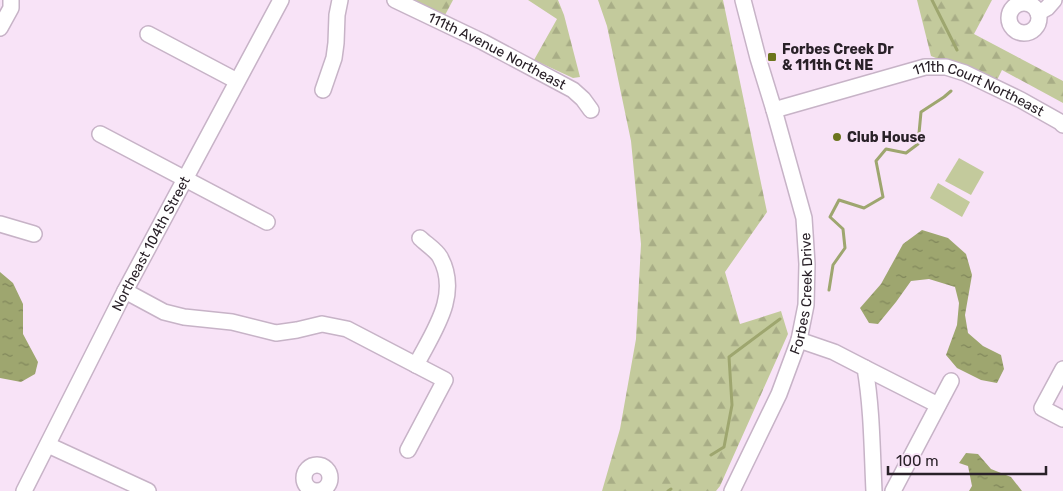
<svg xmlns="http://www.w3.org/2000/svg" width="1063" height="491" font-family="Rubik,sans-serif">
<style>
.forest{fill:url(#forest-firs)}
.park{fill:#c3ca9c}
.water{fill:url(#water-ripples)}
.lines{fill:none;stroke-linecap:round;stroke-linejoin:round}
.stream{stroke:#9ea66f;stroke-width:3}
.minor-casing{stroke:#c7b3c7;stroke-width:18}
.minor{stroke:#fff;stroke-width:15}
.poi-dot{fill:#6c741d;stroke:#f8e3f7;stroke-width:2}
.labels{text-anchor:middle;stroke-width:4.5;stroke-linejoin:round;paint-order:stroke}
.poi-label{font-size:14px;font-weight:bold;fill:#292128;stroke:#f8e3f7;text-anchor:start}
.street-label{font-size:14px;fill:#292128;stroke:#f8e3f7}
</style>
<defs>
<pattern id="forest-firs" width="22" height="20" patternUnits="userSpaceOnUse" patternTransform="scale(1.25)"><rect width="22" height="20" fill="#c3ca9c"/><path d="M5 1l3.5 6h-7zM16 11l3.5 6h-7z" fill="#a8ad86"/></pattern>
<pattern id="water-ripples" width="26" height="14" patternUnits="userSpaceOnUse" patternTransform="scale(1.25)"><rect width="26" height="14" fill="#9ea66f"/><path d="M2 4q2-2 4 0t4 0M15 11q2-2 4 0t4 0" fill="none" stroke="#81875b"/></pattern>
</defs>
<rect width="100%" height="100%" fill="#f8e3f7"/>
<!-- forest -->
<g class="forest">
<polygon points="415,0 453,0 444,17"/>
<polygon points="528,0 558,0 564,15 580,77 573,78 534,60 557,19"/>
<polygon points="598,0 723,0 767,212 725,272 740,324 781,311 788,334 720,486 716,491 602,491 620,429 636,339 641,244 631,141 607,26"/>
<polygon points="917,0 992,0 974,34 1063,81 1063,103 1002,70 996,82 931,56"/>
</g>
<!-- park -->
<g class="park">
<polygon points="959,158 984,172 971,195 945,181"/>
<polygon points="938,183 970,202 962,217 930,198"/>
</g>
<!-- water -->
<g class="water">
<polygon points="922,230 948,238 966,254 972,275 965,315 968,333 983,346 1001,355 1004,369 997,383 981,380 957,368 946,355 957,325 959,303 955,287 929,279 911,281 896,302 878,324 869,323 860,308 881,284 903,244"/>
<polygon points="0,272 13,283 23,304 23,334 38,362 35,374 21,382 0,378"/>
<polygon points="966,453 978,454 991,469 1011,477 1022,491 969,491 972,486 968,466 959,463"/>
</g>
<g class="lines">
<!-- stream -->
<g class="stream">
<polyline points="932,0 957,50"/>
<polyline points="829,290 833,265 845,248 843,229 830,217 839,200 864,208 883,197 876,161 886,149 906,153 918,144 921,112 944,97 951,91"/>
<polyline points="711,455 724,447 732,405 729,357 780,319"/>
<polyline points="668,491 671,489"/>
</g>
<!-- minor casing -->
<g class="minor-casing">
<g id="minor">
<path id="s1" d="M395,0L483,42L573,90L583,99L591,110"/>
<circle cx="1024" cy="18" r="15"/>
<polyline points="1038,13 1047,8 1054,0"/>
<polyline points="0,28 11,8 11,0"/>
<polyline points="148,34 237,81"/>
<polyline points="323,90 334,58 336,43 337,15 340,0"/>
<path id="s2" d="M774,110L925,67H946L965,73L1021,100L1060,122L1063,125"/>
<polyline points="100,134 267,222"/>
<polyline points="0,224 34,234"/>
<polyline points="125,291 164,312 184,317 232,322 276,333 297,330 322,324 347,329 445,380 408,450"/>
<path d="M799,340L834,352L865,368C872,408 872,450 874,491"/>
<path d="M416,365C433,332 461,295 440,257C436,250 426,244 420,238"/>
<polyline points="865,368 938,405"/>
<polyline points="1063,369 1042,408 1063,419"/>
<polyline points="48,445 148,491"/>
<circle cx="317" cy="478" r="13"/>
<path id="s3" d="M24,491L125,291L281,0"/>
<path id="s4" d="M732,491L779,394L799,340L806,305L807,264L804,218L774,110L758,58L743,0"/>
<polyline points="893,491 951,381"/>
</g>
</g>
<!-- minor -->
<use href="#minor" class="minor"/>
</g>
<!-- markers -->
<g class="poi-dot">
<rect x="767" y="52" width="10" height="10" rx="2.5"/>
<circle cx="837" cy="137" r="5"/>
</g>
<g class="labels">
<!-- poi labels -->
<g class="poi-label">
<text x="782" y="54">Forbes Creek Dr<tspan x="782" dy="16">&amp; 111th Ct NE</tspan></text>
<text x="847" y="142">Club House</text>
</g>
<!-- street labels -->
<g class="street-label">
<text dy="5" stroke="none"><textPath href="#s1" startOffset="114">111th Avenue Northeast</textPath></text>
<text dy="5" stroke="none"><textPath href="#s2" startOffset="215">111th Court Northeast</textPath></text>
<text dy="5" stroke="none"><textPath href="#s3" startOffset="278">Northeast 104th Street</textPath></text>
<text dy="5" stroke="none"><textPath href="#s4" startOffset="212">Forbes Creek Drive</textPath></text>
</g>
</g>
<!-- scale -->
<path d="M888 466v8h158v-8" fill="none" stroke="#292128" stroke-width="2.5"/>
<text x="896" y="466" font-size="15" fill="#292128" stroke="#f8e3f7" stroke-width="4" paint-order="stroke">100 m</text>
</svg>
